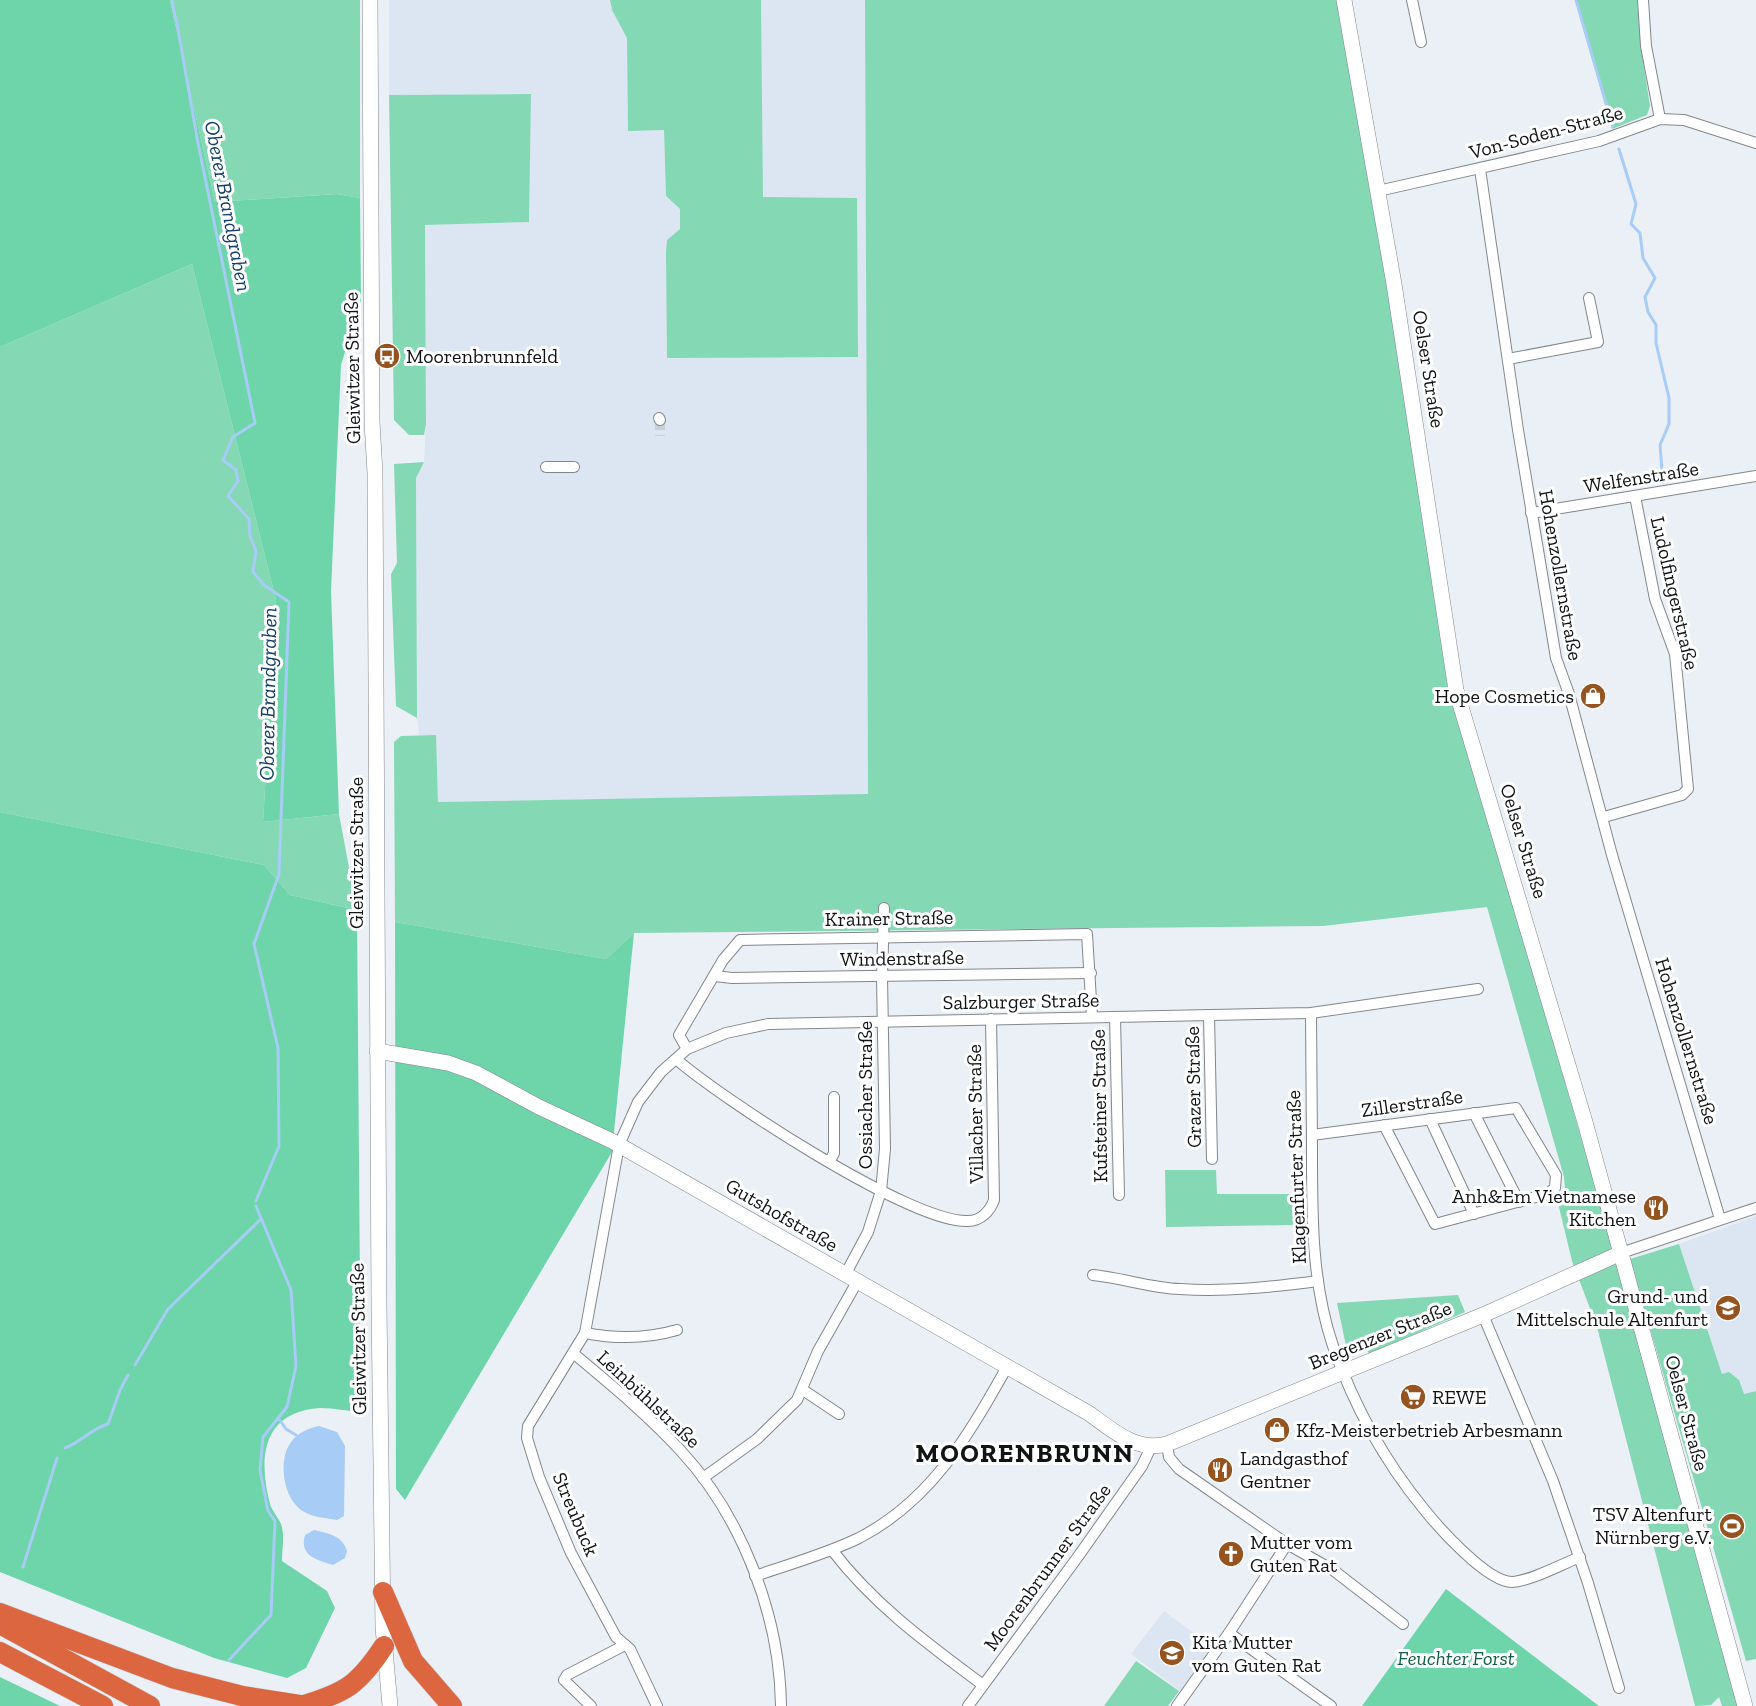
<svg xmlns="http://www.w3.org/2000/svg" width="1756" height="1706" font-family="'Zilla Slab',serif">
<style>
.built{fill:#dce5f2}
.green{fill:#84d8b3}
.forest{fill:#6ed5aa}
.water{fill:#a7ccf5}
.lines{fill:none;stroke-linecap:round;stroke-linejoin:round}
.stream{stroke:#a7ccf5;stroke-width:3}
.street-tunnel{stroke:#cacfd5;stroke-width:10;stroke-dasharray:10 5;stroke-linecap:butt}
.street-casing{stroke:#82868d;stroke-width:12}
.secondary-casing{stroke:#82868d;stroke-width:16}
.highway-casing{stroke:#cbcbcc;stroke-width:21}
.street{stroke:#fff;stroke-width:10}
.secondary{stroke:#fff;stroke-width:15}
.highway{stroke:#db663f;stroke-width:20}
.labels{text-anchor:middle;stroke-width:6;stroke-linejoin:round;paint-order:stroke}
.street-label{font-size:20px;fill:#111315;stroke:#fff}
.poi-label{font-size:20px;fill:#111315;stroke:#fff;text-anchor:start}
.park-label{font-size:20px;font-style:italic;fill:#0c5f44;stroke:#fff}
.water-label{font-size:21px;font-style:italic;fill:#123f69;stroke:#fff}
.district-label{font-size:26px;font-weight:bold;letter-spacing:1.5px;fill:#111315;stroke:#fff}
</style>
<rect width="100%" height="100%" fill="#ebf0f7"/>
<!-- built -->
<g class="built">
<polygon points="389,0 610,0 612,10 627,37 628,130 664,130 666,196 680,209 680,229 667,240 763,198 761,0 865,0 868,795 438,802 436,736 419,735 417,718 416,477 424,462 426,424 425,225 529,221 531,94 389,95"/>
<polygon points="1756,1216 1756,1391 1744,1394 1722,1375 1679,1244"/>
<polygon points="1164,1611 1203,1640 1201,1643 1212,1651 1182,1692 1131,1654"/>
</g>
<!-- green -->
<g class="green">
<polygon points="170,0 360,0 360,198 337,194 215,202"/>
<polygon points="610,0 761,0 763,197 857,198 858,357 667,358 666,252 667,240 680,229 680,209 666,196 664,130 628,131 627,38 612,10"/>
<polygon points="865,0 1337,0 1377,216 1445,669 1608,1230 1739,1706 1722,1706 1719,1697 1711,1705 1695,1706 1597,1327 1572,1261 1557,1199 1565,1189 1564,1177 1487,907 1323,926 634,933 606,959 395,922 394,742 401,736 436,735 438,802 868,794"/>
<polygon points="1575,0 1637,0 1641,48 1650,106 1647,115 1612,129"/>
<polygon points="531,94 529,222 425,225 426,424 424,435 409,435 394,420 389,95"/>
<polygon points="192,264 276,600 263,822 339,814 357,910 290,895 264,865 0,812 0,347"/>
<polygon points="424,462 416,478 417,718 396,706 391,574 397,563 394,464"/>
<polygon points="1165,1170 1216,1170 1217,1194 1298,1194 1296,1225 1166,1227"/>
<polygon points="1679,1244 1722,1374 1729,1372 1739,1380 1744,1394 1756,1391 1756,1659 1746,1661 1630,1259"/>
<polygon points="1458,1295 1465,1312 1369,1354 1365,1346 1354,1351 1346,1346 1337,1303"/>
<polygon points="1136,1661 1179,1691 1168,1706 1104,1706"/>
</g>
<!-- forest -->
<g class="forest">
<polygon points="0,0 170,0 215,202 337,194 360,198 361,300 341,365 331,591 339,814 263,822 276,600 192,264 0,347"/>
<path d="M0,812L264,865L290,895L357,910L361,1412C348,1411 333,1408 320,1408C262,1412 258,1457 270,1504C272,1511 278,1517 281,1524C285,1534 282,1550 282,1561L327,1591L335,1608L306,1668L287,1678L214,1658L0,1572Z"/>
<polygon points="395,922 606,959 634,933 612,1152 405,1500 396,1489"/>
<polygon points="1446,1589 1599,1706 1362,1706"/>
<polygon points="0,1677 60,1706 0,1706"/>
</g>
<!-- water -->
<g class="water">
<path d="M319,1426L337,1432L345,1446L344,1516L337,1520C326,1518 310,1517 301,1510C292,1503 287,1492 285,1482C280,1453 289,1432 319,1426Z"/>
<path d="M314,1530C328,1533 343,1536 347,1551L345,1558L333,1565C316,1560 299,1555 305,1535Z"/>
</g>
<g class="lines">
<!-- stream -->
<g class="stream">
<polyline points="172,0 175,17"/>
<polyline points="1576,0 1613,127"/>
<polyline points="176,18 198,143 255,423 233,437 223,460 236,470 238,481 228,496 249,519 250,536 256,551 253,572 264,585 289,602 279,874 254,944 278,1048 279,1146 256,1201"/>
<polyline points="1619,149 1636,204 1631,224 1640,233 1643,258 1655,278 1645,297 1648,312 1656,325 1656,343 1669,398 1669,424 1660,445 1663,483"/>
<polyline points="135,1365 168,1309 261,1219"/>
<polyline points="279,1419 286,1429 296,1435"/>
<path d="M65,1448C82,1441 91,1429 108,1424L120,1390L128,1375"/>
<polyline points="23,1567 57,1458"/>
<polyline points="229,1660 271,1615 275,1521 268,1511 260,1470 263,1437 287,1407 296,1366 291,1290 256,1206"/>
</g>
<!-- street-tunnel -->
<polyline class="street-tunnel" points="660,420 660,436"/>
<!-- street casing -->
<g class="street-casing">
<g id="street">
<polyline points="1412,0 1421,42"/>
<polyline points="1643,0 1646,46 1660,119"/>
<polyline points="1480,169 1518,430 1556,658 1569,694 1612,855 1720,1219"/>
<polyline points="1378,191 1599,141 1660,119 1684,120 1756,143"/>
<polyline points="1508,359 1598,342 1589,298"/>
<polyline points="659,418 660,420"/>
<polyline points="546,467 574,467"/>
<polyline points="1531,513 1756,476"/>
<polyline points="1604,817 1682,795 1688,789 1675,654 1655,599 1635,496"/>
<polyline points="715,976 732,978 1091,973"/>
<path d="M1311,1013C1311,1057 1312,1101 1312,1145C1312,1211 1311,1282 1333,1346C1354,1406 1383,1459 1423,1508C1438,1527 1487,1582 1512,1582C1531,1581 1562,1564 1580,1557"/>
<polyline points="1209,1015 1212,1159"/>
<polyline points="1115,1017 1119,1195"/>
<polyline points="687,1049 679,1035 723,960 740,940 1087,934 1092,1017"/>
<path d="M676,1059C722,1099 911,1223 968,1221C981,1221 990,1211 994,1200L991,1019"/>
<polyline points="1474,1113 1519,1202"/>
<polyline points="1430,1119 1474,1214"/>
<path d="M1312,1135C1380,1126 1448,1117 1516,1108L1556,1175L1555,1188L1547,1194L1435,1224L1384,1125"/>
<polyline points="830,1161 834,1153 834,1097"/>
<polyline points="1621,1253 1756,1208"/>
<polyline points="845,1275 868,1232 881,1191 885,1149 882,977 884,908"/>
<path d="M1093,1275C1123,1278 1151,1288 1180,1289C1226,1292 1272,1287 1318,1281"/>
<polyline points="1483,1315 1553,1481 1588,1583 1619,1688"/>
<path d="M585,1333C616,1339 646,1339 677,1330"/>
<path d="M573,1353C610,1384 648,1415 681,1451C742,1517 780,1616 781,1706"/>
<polyline points="803,1390 839,1414"/>
<polyline points="1167,1444 1169,1457 1179,1469 1287,1544 1333,1570 1403,1624"/>
<polyline points="703,1478 757,1439 797,1400 818,1351 857,1282"/>
<path d="M832,1550C874,1605 928,1644 983,1685"/>
<path d="M755,1576C790,1564 826,1554 859,1538C932,1500 968,1436 1007,1367"/>
<polyline points="1229,1633 1331,1706"/>
<polyline points="591,1706 564,1680 567,1675 625,1645"/>
<polyline points="657,1706 630,1649 616,1637 571,1553 539,1477 527,1438 528,1426 585,1333 619,1145 638,1102 661,1072 687,1049 726,1033 768,1024 1311,1013 1478,989"/>
<polyline points="968,1706 1077,1558 1142,1466 1151,1447"/>
<polyline points="1177,1706 1229,1633 1287,1544"/>
</g>
</g>
<!-- secondary casing -->
<g class="secondary-casing">
<g id="secondary">
<polyline points="370,0 372,422 375,473 379,1304 383,1627 390,1706"/>
<polyline points="1344,0 1394,284 1456,690 1585,1122 1745,1706"/>
<path d="M377,1051L448,1063L476,1073L539,1107L612,1141L1090,1414C1113,1431 1137,1452 1167,1444L1483,1315L1621,1253"/>
</g>
</g>
<!-- highway casing -->
<g class="highway-casing">
<g id="highway">
<polyline points="383,1592 413,1661 452,1706"/>
<polyline points="0,1613 172,1678 242,1696 306,1706"/>
<polyline points="0,1624 150,1706"/>
<polyline points="0,1652 103,1706"/>
<path d="M301,1706C346,1693 359,1684 384,1646"/>
</g>
</g>
<!-- street -->
<use href="#street" class="street"/>
<!-- secondary -->
<use href="#secondary" class="secondary"/>
<!-- highway -->
<use href="#highway" class="highway"/>
</g>
<!-- icons -->
<defs>
<g id="bus-disc" transform="scale(1.35)"><circle r="9.5" fill="#94531f" stroke="#fff"/><path d="M-5-6H5V4H4V6H2V4H-2V6H-4V4H-5ZM-3.5-4V0h7V-4ZM-3.5 1.2v1.5H-2V1.2ZM2 1.2v1.5H3.5V1.2Z" fill="#fff"/></g>
<g id="shop-disc" transform="scale(1.35)"><circle r="9.5" fill="#94531f" stroke="#fff"/><path d="M-5-2.5h2.3a2.7 3.5 0 0 1 5.4 0H5L5.5 6h-11ZM-1.5-2.5h3a1.5 2.3 0 0 0-3 0Z" fill="#fff"/></g>
<g id="restaurant-disc" transform="scale(1.35)"><circle r="9.5" fill="#94531f" stroke="#fff"/><path d="M-5-6h1v4h1v-4h1v4h1v-4h1v5L-1.5 .5V6h-2V.5L-5-1ZM5-6V6H3V1.5H1.5Q1.5-4 5-6Z" fill="#fff"/></g>
<g id="school-disc" transform="scale(1.35)"><circle r="9.5" fill="#94531f" stroke="#fff"/><path d="M0-5L7-2L0 1L-7-2ZM-4 1L0 2.5L4 1V4Q0 6-4 4Z" fill="#fff"/></g>
<g id="supermarket-disc" transform="scale(1.35)"><circle r="9.5" fill="#94531f" stroke="#fff"/><path d="M-6-5.5h2.5l.6 2H6L4.5 2H-2.5L-4.4-4H-6ZM-1.5 3.2a1.3 1.3 0 1 0 .1 0ZM3 3.2a1.3 1.3 0 1 0 .1 0Z" fill="#fff"/></g>
<g id="stadium-disc" transform="scale(1.35)"><circle r="9.5" fill="#94531f" stroke="#fff"/><path d="M0-5a6.5 5 0 1 0 0 10a6.5 5 0 1 0 0-10ZM-3.5-1.8h7v3.6h-7Z" fill="#fff"/></g>
<g id="church-disc" transform="scale(1.35)"><circle r="9.5" fill="#94531f" stroke="#fff"/><path d="M-1.2-6h2.4v3.5h3.3v2.4h-3.3V6h-2.4V-.1h-3.3v-2.4h3.3Z" fill="#fff"/></g>
</defs>
<g fill-rule="evenodd">
<use href="#bus-disc" x="387" y="356"/>
<use href="#shop-disc" x="1593" y="696"/>
<use href="#restaurant-disc" x="1656" y="1208"/>
<use href="#school-disc" x="1728" y="1308"/>
<use href="#supermarket-disc" x="1413" y="1397"/>
<use href="#shop-disc" x="1277" y="1430"/>
<use href="#restaurant-disc" x="1220" y="1470"/>
<use href="#stadium-disc" x="1732" y="1526"/>
<use href="#church-disc" x="1231" y="1554"/>
<use href="#school-disc" x="1172" y="1653"/>
</g>
<g class="labels">
<!-- street labels -->
<g class="street-label">
<text transform="translate(1546 132) rotate(-15)" y="7">Von-Soden-Straße</text>
<text transform="translate(352 368) rotate(-91)" y="7">Gleiwitzer Straße</text>
<text transform="translate(1429 369) rotate(81)" y="7">Oelser Straße</text>
<text transform="translate(1641 477) rotate(-9)" y="7">Welfenstraße</text>
<text transform="translate(1561 575) rotate(80)" y="7">Hohenzollernstraße</text>
<text transform="translate(1675 593) rotate(77)" y="7">Ludolfingerstraße</text>
<text transform="translate(1524 841) rotate(73)" y="7">Oelser Straße</text>
<text transform="translate(356 853) rotate(-90)" y="7">Gleiwitzer Straße</text>
<text transform="translate(889 918) rotate(-1)" y="7">Krainer Straße</text>
<text transform="translate(902 958) rotate(-1)" y="7">Windenstraße</text>
<text transform="translate(1021 1001) rotate(-1)" y="7">Salzburger Straße</text>
<text transform="translate(1687 1041) rotate(73)" y="7">Hohenzollernstraße</text>
<text transform="translate(1193 1087) rotate(-91)" y="7">Grazer Straße</text>
<text transform="translate(865 1095) rotate(-90)" y="7">Ossiacher Straße</text>
<text transform="translate(1412 1103) rotate(-8)" y="7">Zillerstraße</text>
<text transform="translate(1099 1106) rotate(-91)" y="7">Kufsteiner Straße</text>
<text transform="translate(975 1114) rotate(-91)" y="7">Villacher Straße</text>
<text transform="translate(1296 1177) rotate(-92)" y="7">Klagenfurter Straße</text>
<text transform="translate(782 1215) rotate(30)" y="7">Gutshofstraße</text>
<text transform="translate(1380 1335) rotate(-22)" y="7">Bregenzer Straße</text>
<text transform="translate(358 1339) rotate(-91)" y="7">Gleiwitzer Straße</text>
<text transform="translate(649 1399) rotate(43)" y="7">Leinbühlstraße</text>
<text transform="translate(1687 1413) rotate(75)" y="7">Oelser Straße</text>
<text transform="translate(576 1514) rotate(67)" y="7">Streubuck</text>
<text transform="translate(1047 1567) rotate(-54)" y="7">Moorenbrunner Straße</text>
</g>
<!-- poi labels -->
<g class="poi-label">
<text x="406" y="363">Moorenbrunnfeld</text>
<text x="1574" y="703" text-anchor="end">Hope Cosmetics</text>
<text x="1636" y="1203" text-anchor="end">Anh&amp;Em Vietnamese<tspan x="1636" dy="23">Kitchen</tspan></text>
<text x="1708" y="1303" text-anchor="end">Grund- und<tspan x="1708" dy="23">Mittelschule Altenfurt</tspan></text>
<text x="1432" y="1404">REWE</text>
<text x="1296" y="1437">Kfz-Meisterbetrieb Arbesmann</text>
<text x="1240" y="1465">Landgasthof<tspan x="1240" dy="23">Gentner</tspan></text>
<text x="1712" y="1521" text-anchor="end">TSV Altenfurt<tspan x="1712" dy="23">Nürnberg e.V.</tspan></text>
<text x="1250" y="1549">Mutter vom<tspan x="1250" dy="23">Guten Rat</tspan></text>
<text x="1192" y="1649">Kita Mutter<tspan x="1192" dy="23">vom Guten Rat</tspan></text>
</g>
<!-- park labels -->
<g class="park-label">
<text x="1456" y="1665">Feuchter Forst</text>
</g>
<!-- water labels -->
<g class="water-label">
<text transform="translate(228 206) rotate(79)" y="7">Oberer Brandgraben</text>
<text transform="translate(268 694) rotate(-89)" y="7">Oberer Brandgraben</text>
</g>
<!-- district labels -->
<g class="district-label">
<text x="1025" y="1462">MOORENBRUNN</text>
</g>
</g>
</svg>
